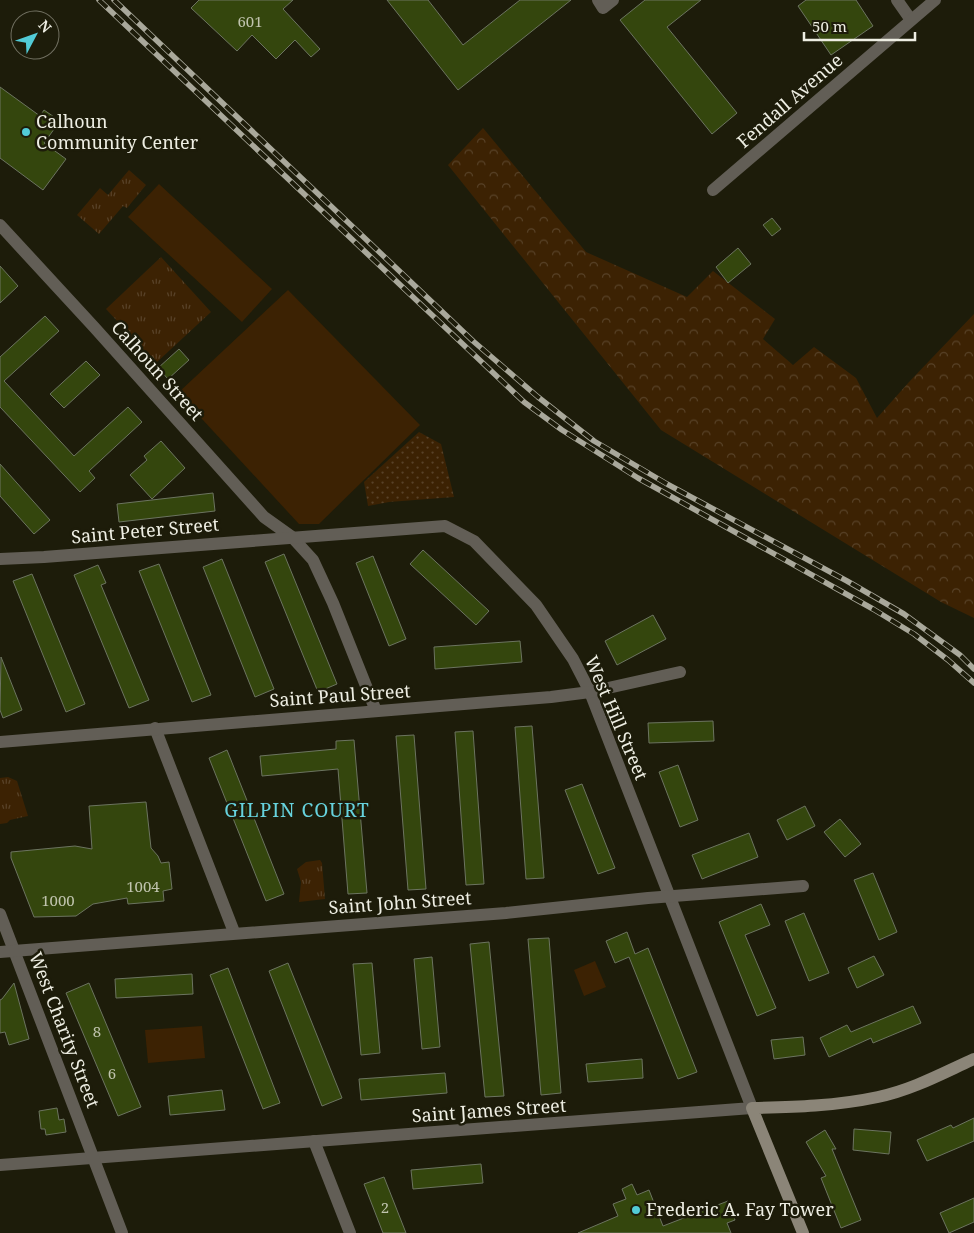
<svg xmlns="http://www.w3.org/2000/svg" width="974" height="1233" font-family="'Noto Serif',serif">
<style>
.grass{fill:#3c2203}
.forest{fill:url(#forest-crowns)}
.park{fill:url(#park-tufts)}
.garden{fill:url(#garden-dots)}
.building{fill:#34460d;stroke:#6c7460}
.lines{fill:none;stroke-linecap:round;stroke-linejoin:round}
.street{stroke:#625e56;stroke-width:12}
.secondary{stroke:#8b8578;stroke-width:12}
.rail-casing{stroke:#a9a89b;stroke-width:5.5}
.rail{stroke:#1d1c0a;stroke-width:4;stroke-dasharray:11;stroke-linecap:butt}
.poi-dot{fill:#52cbd7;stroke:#1d1c0a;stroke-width:2}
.labels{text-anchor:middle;stroke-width:5;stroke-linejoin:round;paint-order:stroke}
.number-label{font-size:15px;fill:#c0c4ae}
.street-label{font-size:18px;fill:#eeeee3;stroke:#1d1c0a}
.poi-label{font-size:18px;fill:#eeeee3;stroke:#1d1c0a;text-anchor:start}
.neighbourhood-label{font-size:19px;letter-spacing:1px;fill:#66d2dd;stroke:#1d1c0a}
</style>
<defs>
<pattern id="forest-crowns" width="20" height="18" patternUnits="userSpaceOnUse" patternTransform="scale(1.25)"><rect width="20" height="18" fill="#3c2203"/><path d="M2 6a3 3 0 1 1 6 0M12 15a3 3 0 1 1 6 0" fill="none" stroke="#584228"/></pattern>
<pattern id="park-tufts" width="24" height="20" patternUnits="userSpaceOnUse" patternTransform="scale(1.25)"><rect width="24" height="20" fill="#3c2203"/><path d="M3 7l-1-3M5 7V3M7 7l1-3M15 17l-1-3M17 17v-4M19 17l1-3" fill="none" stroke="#584228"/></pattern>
<pattern id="garden-dots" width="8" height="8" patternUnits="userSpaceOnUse" patternTransform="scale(1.25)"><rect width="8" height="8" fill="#3c2203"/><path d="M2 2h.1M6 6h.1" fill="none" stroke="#584228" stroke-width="1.8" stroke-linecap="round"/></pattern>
</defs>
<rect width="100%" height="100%" fill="#1d1c0a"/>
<!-- grass -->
<g class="grass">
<polygon points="159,184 272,289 242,322 128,217"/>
<polygon points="288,290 420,425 319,524 299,524 178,393"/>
<polygon points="595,961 606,987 584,996 574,970"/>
<polygon points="202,1026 205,1058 148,1063 145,1030"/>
</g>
<!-- forest -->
<polygon class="forest" points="483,128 586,252 687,297 713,271 775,319 763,339 793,365 814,347 856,378 877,418 909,382 974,314 974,618 941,602 661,430 448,165"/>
<!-- park -->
<g class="park">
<polygon points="129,170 146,185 127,208 123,206 99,234 77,215 100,188 108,195"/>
<polygon points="161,257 211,312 156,363 106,309"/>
<polygon points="8,777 17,781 28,816 10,820 7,823 0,824 0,778"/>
<polygon points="320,860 322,863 325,899 299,902 301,882 297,869 306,862"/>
</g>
<!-- garden -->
<polygon class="garden" points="419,432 441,444 454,497 389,502 368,506 364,482"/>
<!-- building -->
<g class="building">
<polygon points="199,0 293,0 283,9 320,49 311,57 295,40 276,59 252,35 237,51 191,8"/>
<polygon points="387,0 428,0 463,45 520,0 571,0 458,90"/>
<polygon points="645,0 701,0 667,27 737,113 712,134 620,20"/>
<polygon points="806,0 856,0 873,26 831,55 798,6"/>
<polygon points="0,87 40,116 44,110 60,121 44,143 66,159 43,190 0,158"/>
<polygon points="772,218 781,229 772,236 763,225"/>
<polygon points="738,248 751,264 728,283 716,267"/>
<polygon points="0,266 18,286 0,303"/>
<polygon points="45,316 59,331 4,381 19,397 74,456 128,407 142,422 89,471 95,478 80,492 0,407 0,357"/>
<polygon points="179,349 189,360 168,379 158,368"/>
<polygon points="86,361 100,375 64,408 50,394"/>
<polygon points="161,441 185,468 152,499 130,475 147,460 144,456"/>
<polygon points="0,464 50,520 34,534 0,496"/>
<polygon points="213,493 215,511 119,522 117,504"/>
<polygon points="423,550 489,611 476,625 410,564"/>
<polygon points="284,554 337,684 318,692 265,562"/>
<polygon points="373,556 406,639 389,646 356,563"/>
<polygon points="222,559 274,689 255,697 203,567"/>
<polygon points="159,564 211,695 192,702 139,571"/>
<polygon points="98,565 106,583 101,585 149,700 129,708 74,575"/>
<polygon points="32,574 85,704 66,712 13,581"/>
<polygon points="653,615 666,639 617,665 605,641"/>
<polygon points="520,641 522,662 435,669 434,647"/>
<polygon points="1,657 22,710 3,718 0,710"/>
<polygon points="713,721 714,741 649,743 648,723"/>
<polygon points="532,726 544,878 526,879 515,727"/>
<polygon points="473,731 484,884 466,885 455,732"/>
<polygon points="414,735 426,889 408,890 396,736"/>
<polygon points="354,740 367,893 348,894 338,769 262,776 260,756 336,749 336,741"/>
<polygon points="227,750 284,894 266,901 209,758"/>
<polygon points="678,765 698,820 680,827 659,772"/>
<polygon points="582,784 615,868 598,874 565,790"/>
<polygon points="146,802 151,848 158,856 161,863 169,862 172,889 163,891 164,901 128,904 127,898 93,904 76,916 34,917 11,858 11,852 75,846 92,849 89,806"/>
<polygon points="805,806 815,826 787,840 777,820"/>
<polygon points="840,819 861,844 845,857 824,832"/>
<polygon points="749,833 758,857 702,879 692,855"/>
<polygon points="873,873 897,932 879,940 854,880"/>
<polygon points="761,904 770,925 745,935 776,1008 757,1016 719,922"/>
<polygon points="804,913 829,973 809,981 785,921"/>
<polygon points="627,932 635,954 648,948 697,1072 678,1079 629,957 615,963 606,941"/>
<polygon points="549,938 561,1093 541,1095 528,939"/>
<polygon points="489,942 504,1096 485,1097 470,944"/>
<polygon points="874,956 884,975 857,988 848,968"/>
<polygon points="432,957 440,1047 422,1049 414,959"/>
<polygon points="288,963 342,1098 322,1106 269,971"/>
<polygon points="372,963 380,1053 361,1055 353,964"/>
<polygon points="228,968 280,1103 263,1109 210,975"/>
<polygon points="192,974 193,994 116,998 115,979"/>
<polygon points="14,983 29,1039 9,1045 5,1032 0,1033 0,1000 2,999"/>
<polygon points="89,983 141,1107 118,1116 66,993"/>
<polygon points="913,1006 921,1023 873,1043 871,1038 829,1057 820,1038 847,1025 851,1032"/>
<polygon points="803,1037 805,1055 774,1059 771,1040"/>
<polygon points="642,1059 643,1078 588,1082 586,1064"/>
<polygon points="445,1073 447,1093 361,1100 359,1079"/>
<polygon points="222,1090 225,1110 170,1115 168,1096"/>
<polygon points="57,1108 59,1120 64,1119 66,1132 46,1135 45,1129 41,1129 39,1111"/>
<polygon points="974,1118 974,1141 927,1161 917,1140 951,1125 953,1128"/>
<polygon points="854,1129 891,1132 889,1154 853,1150"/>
<polygon points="825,1130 836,1149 832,1149 861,1220 841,1228 821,1178 826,1176 806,1142"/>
<polygon points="481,1164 483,1183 413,1189 411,1170"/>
<polygon points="384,1177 406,1233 383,1233 364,1184"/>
<polygon points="632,1184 637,1195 649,1190 663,1226 728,1201 735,1220 727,1223 731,1233 578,1233 618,1216 613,1204 626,1199 622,1189"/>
<polygon points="974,1198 974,1222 949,1233 940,1213"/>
</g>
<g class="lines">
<!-- street -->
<g class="street">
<polyline points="598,0 603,8 613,0"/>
<polyline points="897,0 911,20"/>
<polyline points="713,190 935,0"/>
<polyline points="0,225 94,327 264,517 292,537 313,560 333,603 376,711"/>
<polyline points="0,559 44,557 445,526 474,541 536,605 573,659 590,692 752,1108 0,1165"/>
<polyline points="155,728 234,932"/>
<polyline points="0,742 551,697 590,692 680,672"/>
<polyline points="0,914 122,1233"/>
<polyline points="0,952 506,913 648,898 803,886"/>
<polyline points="314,1141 350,1233"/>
</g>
<!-- secondary -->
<path class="secondary" d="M803,1233L752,1108C794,1107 836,1106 878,1097C912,1090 943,1073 974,1059"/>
<!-- rail casing -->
<g class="rail-casing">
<g id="rail">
<polyline points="99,0 524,402 562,430 638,478 873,609 914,634 948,660 974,683"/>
<polyline points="114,0 473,341 538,397 594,441 667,484 847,581 904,614 960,655 974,669"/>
</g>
</g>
<!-- rail -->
<use href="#rail" class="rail"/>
</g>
<!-- markers -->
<g class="poi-dot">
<circle cx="26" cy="132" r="5"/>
<circle cx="636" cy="1210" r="5"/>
</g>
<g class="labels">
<!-- number labels -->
<g class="number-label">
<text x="250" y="27">601</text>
<text x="143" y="892">1004</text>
<text x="58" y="906">1000</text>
<text x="97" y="1037">8</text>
<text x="112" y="1079">6</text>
<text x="385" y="1213">2</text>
</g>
<!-- street labels -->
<g class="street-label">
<text transform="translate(790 101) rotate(-41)" y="6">Fendall Avenue</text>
<text transform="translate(157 371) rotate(48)" y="6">Calhoun Street</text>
<text transform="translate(145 531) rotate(-5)" y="6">Saint Peter Street</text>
<text transform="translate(340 696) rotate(-4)" y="6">Saint Paul Street</text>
<text transform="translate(616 718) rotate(67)" y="6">West Hill Street</text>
<text transform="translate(400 903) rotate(-4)" y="6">Saint John Street</text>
<text transform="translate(64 1030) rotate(69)" y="6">West Charity Street</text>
<text transform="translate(489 1111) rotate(-4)" y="6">Saint James Street</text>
</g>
<!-- poi labels -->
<g class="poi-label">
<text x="36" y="128">Calhoun<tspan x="36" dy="21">Community Center</tspan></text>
<text x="646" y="1216">Frederic A. Fay Tower</text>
</g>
<!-- neighbourhood labels -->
<g class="neighbourhood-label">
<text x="297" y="817">GILPIN COURT</text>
</g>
</g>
<!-- north arrow -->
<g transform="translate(35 35) rotate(49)"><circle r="24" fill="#1d1c0a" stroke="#717061"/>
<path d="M0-4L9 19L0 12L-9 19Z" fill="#52cbd7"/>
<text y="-8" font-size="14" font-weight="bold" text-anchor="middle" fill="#eeeee3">N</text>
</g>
<!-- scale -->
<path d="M804 32v8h111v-8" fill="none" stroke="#eeeee3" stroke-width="2.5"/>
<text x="812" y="32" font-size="15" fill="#eeeee3" stroke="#1d1c0a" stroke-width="4" paint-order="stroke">50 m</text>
</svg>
